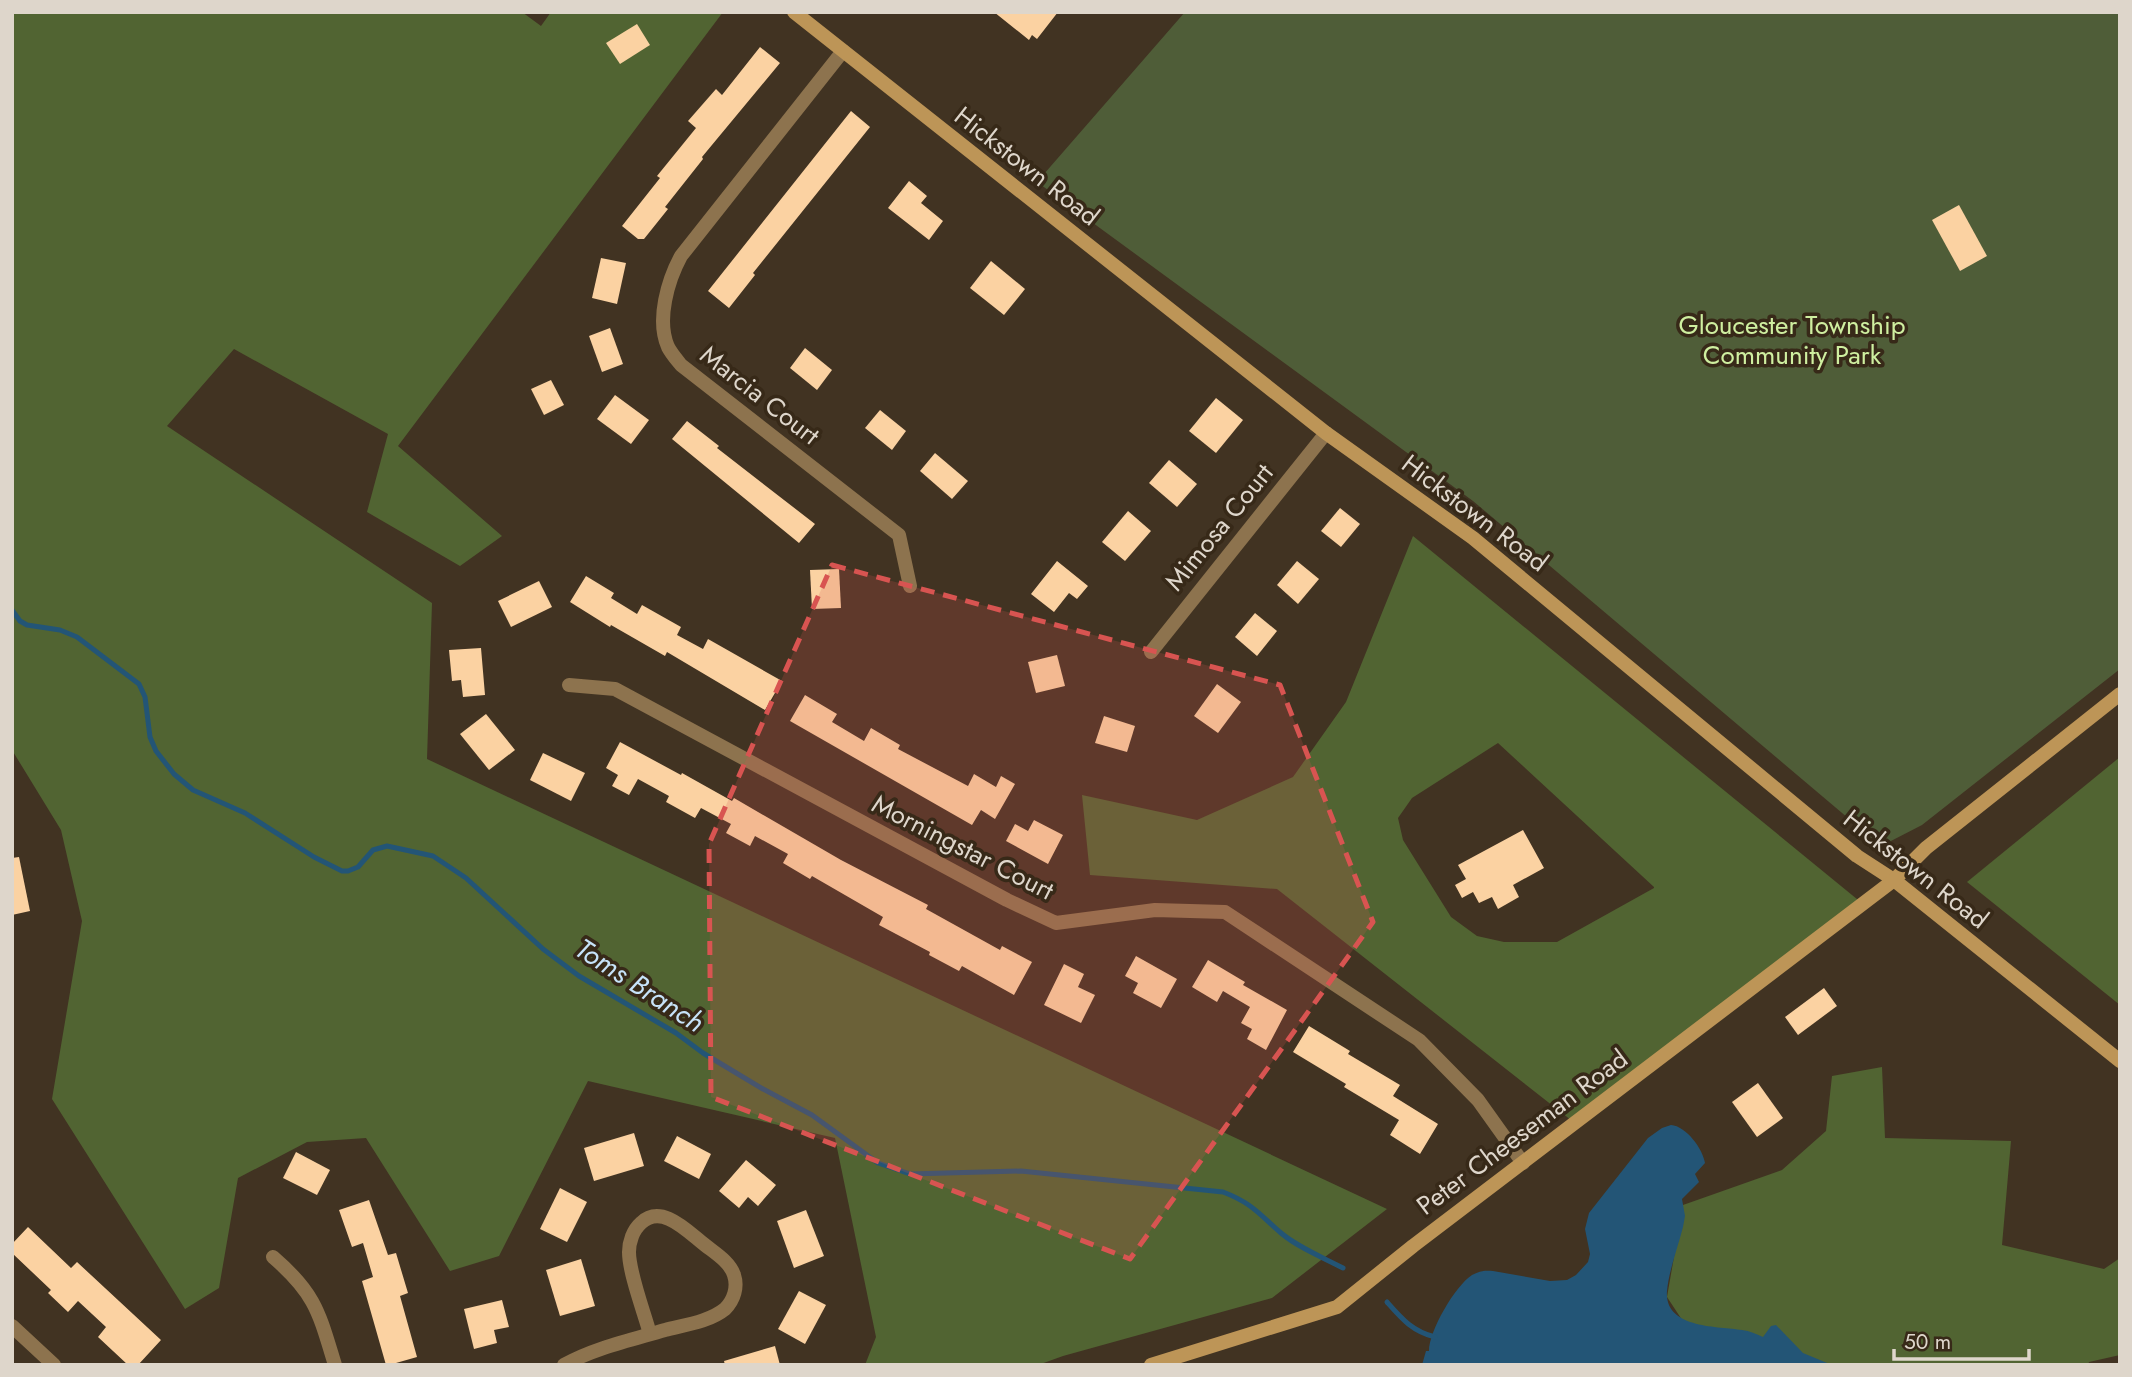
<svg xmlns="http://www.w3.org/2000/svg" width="2132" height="1377" font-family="Jost,sans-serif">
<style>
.green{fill:#4f5d38}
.forest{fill:#516432;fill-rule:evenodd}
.water{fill:#235576}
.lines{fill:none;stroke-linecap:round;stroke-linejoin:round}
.stream{stroke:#235576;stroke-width:5}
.building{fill:#fbd2a2}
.street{stroke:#8d734e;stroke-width:14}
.secondary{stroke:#bd9557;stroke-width:14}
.marked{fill:#d85451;fill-opacity:0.2;stroke:#d85451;stroke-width:5;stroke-dasharray:14 9;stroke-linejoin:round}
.labels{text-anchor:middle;stroke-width:7;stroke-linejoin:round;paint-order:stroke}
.street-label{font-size:26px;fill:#ded6cb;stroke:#372918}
.park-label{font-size:26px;fill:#cfefa0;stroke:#372918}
.water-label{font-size:28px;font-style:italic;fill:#c7e3f9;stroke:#372918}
</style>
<rect width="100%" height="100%" fill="#413322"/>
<!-- green -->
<polygon class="green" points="1185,12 2120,12 2120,669 1922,825 1889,842 1874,840 1473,501 1037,182"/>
<!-- forest -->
<g class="forest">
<polygon points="12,12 522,12 541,26 551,12 723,12 398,446 502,536 460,566 367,512 388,434 234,349 167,426 432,603 427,759 1387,1209 1272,1298 1063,1356 1038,1365 865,1365 876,1337 835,1138 588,1081 499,1256 450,1271 366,1138 307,1142 238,1178 219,1288 185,1309 52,1099 82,921 61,830 12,750"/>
<path d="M1413,536L1863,904L1576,1124L1277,889L1090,875L1082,795L1197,820L1293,777L1346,702ZM1498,743L1654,887V888L1557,942H1504L1477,936L1451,917L1403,840L1398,818L1412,798Z"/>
<polygon points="2120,757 2120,1005 1967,882"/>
<polygon points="1882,1067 1885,1138 2011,1141 2002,1245 2104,1269 2120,1258 2120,1355 2089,1362 2088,1365 1801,1365 1690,1332 1667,1297 1683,1205 1782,1170 1826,1131 1832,1076"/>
</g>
<!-- water -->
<path class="water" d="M1671,1125C1686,1126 1703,1149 1705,1163L1695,1174L1699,1182L1682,1199L1685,1216L1683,1227C1678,1247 1669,1270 1667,1291C1664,1329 1719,1326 1742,1330C1750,1331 1756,1334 1763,1337L1771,1326L1776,1325L1803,1353L1832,1365H1422L1426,1351H1429C1429,1331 1455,1286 1472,1275C1479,1271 1485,1270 1493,1271L1550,1281L1567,1280L1576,1275L1588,1262L1590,1254L1585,1229L1589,1213L1648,1138L1662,1128Z"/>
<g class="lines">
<!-- stream -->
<g class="stream">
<path d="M12,610L20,621L27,625L60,630L77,637L139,684L145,697L150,737L156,751L174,774L193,790L245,813L314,857L342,871H348L358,867L373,850L387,846L433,856L466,878L543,949L579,976L676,1033L703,1053L763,1089L812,1115L878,1163L910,1174L1021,1171L1223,1192C1252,1203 1259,1214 1281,1233C1299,1248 1322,1257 1343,1268"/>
<path d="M1387,1302C1402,1319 1412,1331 1435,1337"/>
</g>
</g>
<!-- building -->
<g class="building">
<polygon points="994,12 1058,12 1037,39 1032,35 1029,40"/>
<polygon points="637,24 650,45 620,64 606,43"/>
<polygon points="760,47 780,63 702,157 703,159 665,207 668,209 644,239 638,239 622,226 660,178 657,176 696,128 688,121 716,89 722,95"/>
<polygon points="851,111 870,127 753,273 755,275 729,308 708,291"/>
<polygon points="909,181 927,196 921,203 943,221 929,240 888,208"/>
<polygon points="1959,205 1987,256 1960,271 1932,220"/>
<polygon points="601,258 626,263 617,304 592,298"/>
<polygon points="991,261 1025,289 1004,315 970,288"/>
<polygon points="610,328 623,364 602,372 589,336"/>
<polygon points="805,348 832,370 817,390 790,368"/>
<polygon points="551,380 564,405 544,415 531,389"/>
<polygon points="615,395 649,420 631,444 597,419"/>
<polygon points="1216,398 1243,420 1216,453 1189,431"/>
<polygon points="880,410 906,431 892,450 865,428"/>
<polygon points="687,421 719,446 717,448 815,524 799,543 672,439"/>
<polygon points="935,453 968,481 952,499 920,471"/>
<polygon points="1169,460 1197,484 1177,507 1149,483"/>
<polygon points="1340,508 1360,524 1341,547 1321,531"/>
<polygon points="1128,511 1151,531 1125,561 1102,542"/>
<polygon points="1057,561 1088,586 1077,599 1069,593 1054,612 1031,594"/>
<polygon points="1297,561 1319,579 1298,604 1277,585"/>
<polygon points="839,569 841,608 812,609 810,570"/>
<polygon points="586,576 614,593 611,598 637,614 642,605 681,627 677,635 703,649 708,639 782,681 765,710 667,652 665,656 611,625 610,627 570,602"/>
<polygon points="539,581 552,607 511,627 498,601"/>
<polygon points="1255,613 1277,631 1257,656 1235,637"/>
<polygon points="481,648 485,695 463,697 461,680 452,681 449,650"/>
<polygon points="1057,655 1065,686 1036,693 1028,662"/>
<polygon points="1217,684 1241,702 1218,733 1194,716"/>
<polygon points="805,695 837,714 832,722 864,741 871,728 900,745 898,749 968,786 974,774 996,787 1001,776 1015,784 995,819 981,810 972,825 790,721"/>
<polygon points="486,714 515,750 489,770 460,734"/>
<polygon points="1104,716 1135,726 1127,752 1095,743"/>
<polygon points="620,742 681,775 682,773 732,801 734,798 841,860 928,905 926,909 1000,950 1002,946 1032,962 1014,995 962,966 959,971 929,955 930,952 879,925 883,917 812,876 810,879 783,863 788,854 755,836 750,846 726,833 731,824 701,808 695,818 666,802 669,796 638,779 629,795 612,786 618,775 606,768"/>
<polygon points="543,753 585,773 571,801 530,780"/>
<polygon points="1034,820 1063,835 1048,864 1006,841 1015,824 1028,831"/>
<polygon points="1523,830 1544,868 1513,885 1519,897 1498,909 1492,897 1479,903 1473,892 1462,898 1455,885 1466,879 1458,865"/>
<polygon points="19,857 30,911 12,915 12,858"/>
<polygon points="1136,956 1177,979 1161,1008 1133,993 1138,983 1125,976"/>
<polygon points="1208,960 1245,982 1243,985 1287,1010 1266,1050 1247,1039 1252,1029 1241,1023 1250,1007 1223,991 1217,1002 1192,987"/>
<polygon points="1064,964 1084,974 1078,987 1095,995 1081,1023 1044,1005"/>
<polygon points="1824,988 1837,1006 1798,1035 1785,1017"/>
<polygon points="1309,1026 1350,1051 1348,1054 1400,1085 1393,1096 1438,1124 1420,1154 1390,1135 1399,1120 1344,1087 1346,1084 1293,1052"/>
<polygon points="1758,1083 1783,1118 1757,1137 1732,1102"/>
<polygon points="634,1133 644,1166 594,1181 584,1148"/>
<polygon points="677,1136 711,1154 699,1179 664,1161"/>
<polygon points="296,1152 330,1170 317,1195 283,1178"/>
<polygon points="746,1160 776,1185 758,1206 748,1197 739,1208 719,1191"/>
<polygon points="560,1188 587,1202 567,1242 540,1229"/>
<polygon points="369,1200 388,1255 396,1253 408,1293 400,1296 417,1357 389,1365 386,1365 362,1281 373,1277 363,1243 352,1247 339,1210"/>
<polygon points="806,1210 824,1256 794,1268 777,1221"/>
<polygon points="28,1227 71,1268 77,1262 161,1340 138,1365 128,1365 98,1337 106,1327 78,1301 68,1312 48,1293 51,1290 12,1253 12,1244"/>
<polygon points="581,1259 595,1306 560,1316 546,1270"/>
<polygon points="799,1291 826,1305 805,1344 778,1329"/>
<polygon points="502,1300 509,1327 494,1330 497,1343 474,1349 464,1309"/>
<polygon points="775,1346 780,1365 725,1365 724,1361"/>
</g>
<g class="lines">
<!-- street -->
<g class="street">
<path d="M843,51L681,256C668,280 656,320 668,347C671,353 677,360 681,365L899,535L910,586"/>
<polyline points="1151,652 1326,433"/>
<polyline points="569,685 615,689 1007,900 1056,923 1155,910 1225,912 1419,1040 1478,1100 1523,1163"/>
<path d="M273,1257C316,1294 319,1313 335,1365"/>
<polyline points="12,1326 54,1365"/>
<path d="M564,1365C595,1348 631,1340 665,1330C684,1325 709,1322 725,1309C734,1300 738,1287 734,1275C730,1262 715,1253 705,1245C688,1232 662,1203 641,1223C633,1230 629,1242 629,1252C629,1273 644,1312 650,1334"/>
</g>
<!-- secondary -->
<g class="secondary">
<polyline points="794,12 1326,433 1473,538 1857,856 1894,880 2120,1061"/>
<polyline points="1151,1365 1337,1307 1413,1246 1894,880 1926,848 2120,694"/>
</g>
</g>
<!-- marked area -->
<path class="marked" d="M832,565L1280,685L1373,922L1130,1259L711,1097L709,844Z"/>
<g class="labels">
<!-- street labels -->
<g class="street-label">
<text transform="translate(1027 166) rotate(38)" y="9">Hickstown Road</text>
<text transform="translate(760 395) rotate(38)" y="9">Marcia Court</text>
<text transform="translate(1475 513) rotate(37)" y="9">Hickstown Road</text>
<text transform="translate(1219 527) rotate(-51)" y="9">Mimosa Court</text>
<text transform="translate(963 847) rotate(27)" y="9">Morningstar Court</text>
<text transform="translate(1916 869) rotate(38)" y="9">Hickstown Road</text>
<text transform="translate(1522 1132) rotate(-37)" y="9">Peter Cheeseman Road</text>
</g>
<!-- park labels -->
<g class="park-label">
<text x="1792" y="334">Gloucester Township<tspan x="1792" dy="30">Community Park</tspan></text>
</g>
<!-- water labels -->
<g class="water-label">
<text transform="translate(640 985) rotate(33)" y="10">Toms Branch</text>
</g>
</g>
<!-- border -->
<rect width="2132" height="1377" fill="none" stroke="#ded6cb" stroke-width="28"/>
<!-- scale -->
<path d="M1894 1349v10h135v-10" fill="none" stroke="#ded6cb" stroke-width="3.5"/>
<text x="1904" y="1349" font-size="21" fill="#ded6cb" stroke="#372918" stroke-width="5" paint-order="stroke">50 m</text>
</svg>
